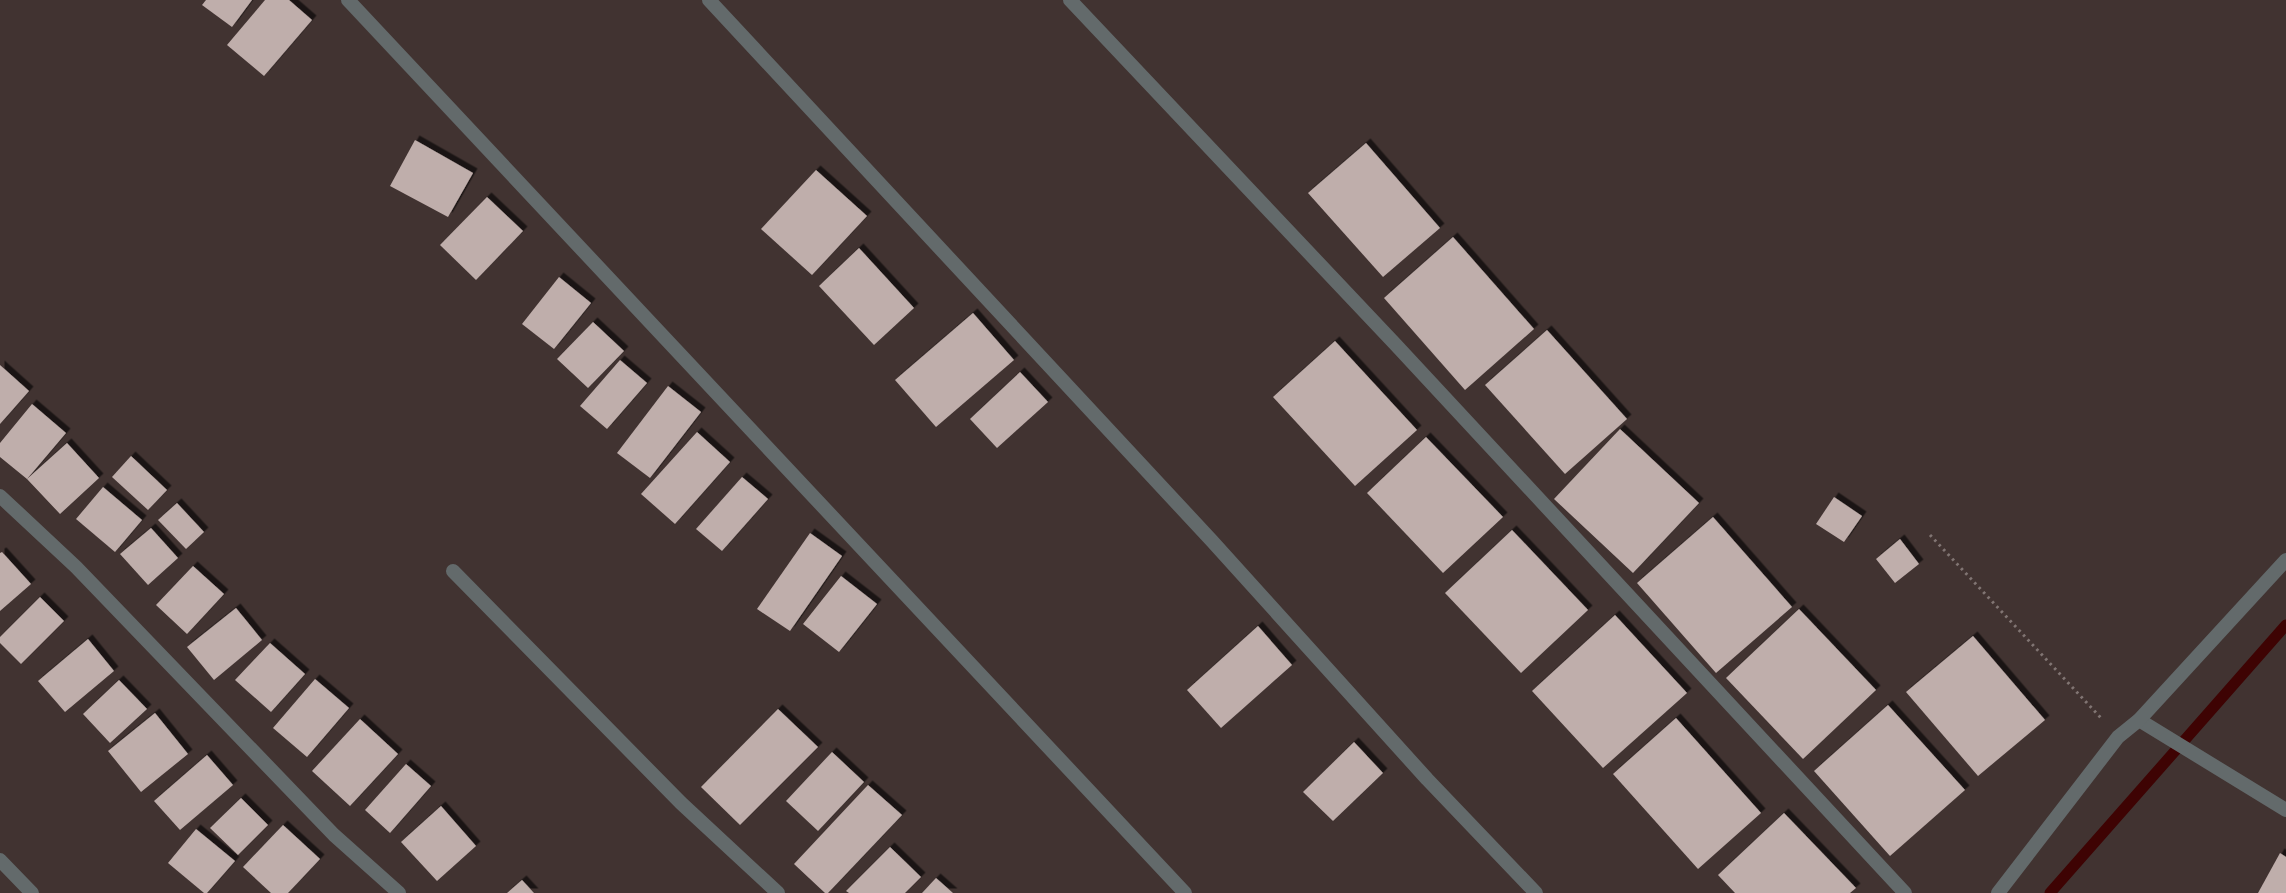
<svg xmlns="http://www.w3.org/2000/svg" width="2286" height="893" font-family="'Exo 2',sans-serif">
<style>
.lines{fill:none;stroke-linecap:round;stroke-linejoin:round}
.stream{stroke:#3e0303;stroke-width:11}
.building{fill:#bfaeab;filter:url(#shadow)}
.path{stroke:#817573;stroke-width:3;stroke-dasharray:2.5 4;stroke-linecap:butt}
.minor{stroke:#636a6b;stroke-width:14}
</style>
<defs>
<filter id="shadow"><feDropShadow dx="4.5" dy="-4.5" stdDeviation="0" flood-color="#0009"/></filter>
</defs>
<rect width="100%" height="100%" fill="#413331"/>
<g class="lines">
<!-- stream -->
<polyline class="stream" points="2050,893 2286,625"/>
</g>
<!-- building -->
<g class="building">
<polygon points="206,0 252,0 232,27 202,5"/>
<polygon points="265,0 289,0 312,20 264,76 227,45"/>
<polygon points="415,140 473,173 448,217 390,186"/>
<polygon points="1366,143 1440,228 1383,277 1308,193"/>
<polygon points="816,170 867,216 812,275 761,229"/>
<polygon points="487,197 523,231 476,280 440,245"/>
<polygon points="1453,237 1534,329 1465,390 1384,298"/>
<polygon points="859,248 914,308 874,345 819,286"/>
<polygon points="559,277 591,303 554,349 522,324"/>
<polygon points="973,313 1014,360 936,427 895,380"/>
<polygon points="593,322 624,351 588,388 557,359"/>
<polygon points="1547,330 1627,419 1565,474 1485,385"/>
<polygon points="1335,341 1417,430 1355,486 1273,397"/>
<polygon points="620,360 647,383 607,429 580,406"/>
<polygon points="0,365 29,391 0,424"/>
<polygon points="1020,372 1048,402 997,448 970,419"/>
<polygon points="668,386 701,412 650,478 617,453"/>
<polygon points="32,404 66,433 27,479 67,443 99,478 60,514 27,479 0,457 0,443"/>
<polygon points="1620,429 1699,503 1633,573 1554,499"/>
<polygon points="697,432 730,462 675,524 641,494"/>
<polygon points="1426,437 1503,517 1443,573 1367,493"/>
<polygon points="131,456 167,490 148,510 112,477"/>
<polygon points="742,477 768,499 722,551 696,529"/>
<polygon points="103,487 142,520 115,552 76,519"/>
<polygon points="1834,497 1862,516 1844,542 1816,524"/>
<polygon points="177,503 204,532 186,549 158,520"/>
<polygon points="1713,517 1792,607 1716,673 1637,583"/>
<polygon points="151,528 178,558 148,585 120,554"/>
<polygon points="1512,530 1588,610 1521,673 1445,593"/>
<polygon points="810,533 842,556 790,631 757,609"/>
<polygon points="1900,539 1919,564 1895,583 1876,559"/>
<polygon points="2,552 31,584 0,611 0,553"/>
<polygon points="193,566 224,594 187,634 156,605"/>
<polygon points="841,576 877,604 839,652 803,624"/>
<polygon points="40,597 64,621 21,664 0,643 0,637"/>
<polygon points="236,608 262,640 214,680 187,647"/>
<polygon points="1799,609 1876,690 1803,759 1726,678"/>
<polygon points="1615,615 1687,693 1603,768 1532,691"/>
<polygon points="1258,626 1292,665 1221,728 1187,690"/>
<polygon points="1973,636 2045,720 1978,776 1906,692"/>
<polygon points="88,639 114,671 65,712 38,681"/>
<polygon points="270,643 305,674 271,712 235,680"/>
<polygon points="315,679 349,708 307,757 273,728"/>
<polygon points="119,680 147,709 110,743 83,714"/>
<polygon points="1888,705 1965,790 1890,856 1814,771"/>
<polygon points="778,709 818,747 740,825 701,787"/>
<polygon points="155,713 188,754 141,792 108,751"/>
<polygon points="1676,718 1761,813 1698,869 1613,774"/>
<polygon points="360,719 398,754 350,806 312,771"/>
<polygon points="1354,742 1383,773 1333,821 1303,792"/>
<polygon points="832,752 864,782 818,831 786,801"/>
<polygon points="207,755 233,785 180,830 154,801"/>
<polygon points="406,764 431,786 390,833 365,810"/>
<polygon points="868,785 902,815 828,893 825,893 794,864"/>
<polygon points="241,798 268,825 238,855 210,828"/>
<polygon points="441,806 476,846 437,881 401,842"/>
<polygon points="1784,813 1856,888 1850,893 1735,893 1718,875"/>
<polygon points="283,825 320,859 288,893 271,893 243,867"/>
<polygon points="196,829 235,861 207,893 204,893 168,863"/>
<polygon points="890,847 921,877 905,893 849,893 846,891"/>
<polygon points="2280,853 2286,857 2286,893 2258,893"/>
<polygon points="936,878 953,893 922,893"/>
<polygon points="522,880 534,893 507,893"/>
</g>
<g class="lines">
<!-- path -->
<polyline class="path" points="1930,535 2101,718"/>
<!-- minor -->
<g class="minor">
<polyline points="348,0 1185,893"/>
<polyline points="709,0 1212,541 1427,779 1536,893"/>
<polyline points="1070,0 1396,345 1905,893"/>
<polyline points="0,496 76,567 334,835 399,893"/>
<polyline points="453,571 681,803 778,893"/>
<polyline points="2139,720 2286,810"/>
<polyline points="0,860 32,893"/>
<polyline points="1998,893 2118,737 2139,720 2286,560"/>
</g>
</g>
</svg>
